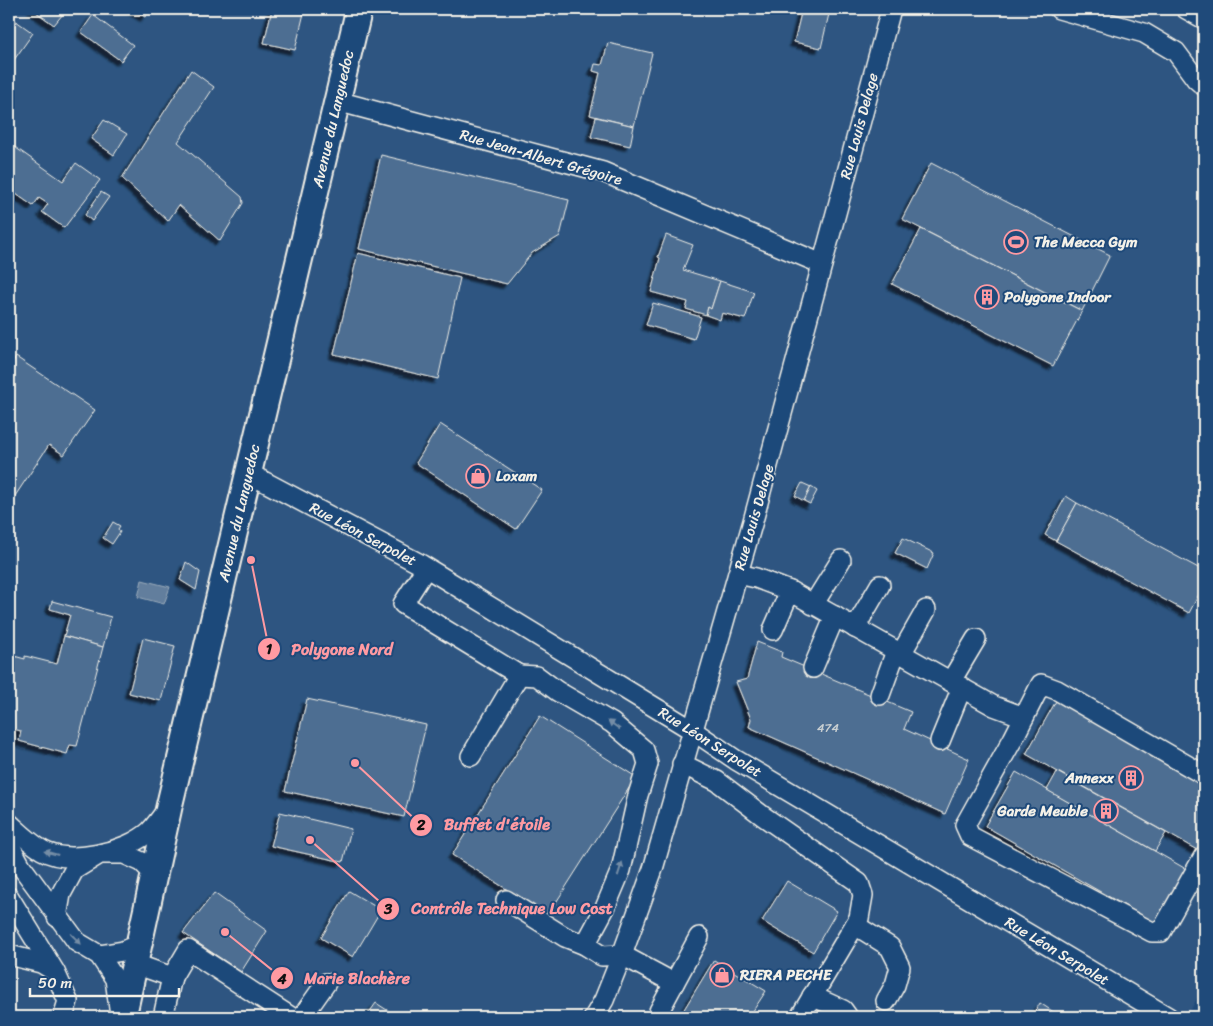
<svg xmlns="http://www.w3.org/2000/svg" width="1213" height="1026" font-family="Sriracha,sans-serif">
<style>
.built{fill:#2d5581}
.water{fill:#627e9d;stroke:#9cacbb}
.building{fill:#4d6e92;stroke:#f4f1e8;filter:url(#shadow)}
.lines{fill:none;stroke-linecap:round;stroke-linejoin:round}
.minor-casing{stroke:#f4f1e8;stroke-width:22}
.major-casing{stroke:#f4f1e8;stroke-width:29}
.minor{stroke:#1f4a7a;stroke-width:19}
.major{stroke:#1f4a7a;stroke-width:25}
.oneway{fill:#748da6}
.labels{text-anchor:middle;stroke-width:4;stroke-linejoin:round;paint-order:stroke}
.number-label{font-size:12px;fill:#cad0d2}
.street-label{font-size:15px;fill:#f4f1e8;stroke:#1f4a7a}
.poi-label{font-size:15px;font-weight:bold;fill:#f4f1e8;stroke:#1f4a7a;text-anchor:start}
.leader{fill:none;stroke:#ff9aa2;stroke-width:2}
.callout-dot{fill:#ff9aa2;stroke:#1f4a7a;stroke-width:2}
.mark-label{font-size:15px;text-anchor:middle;font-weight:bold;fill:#111}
.callout-label{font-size:16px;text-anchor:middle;font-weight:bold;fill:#ff9aa2;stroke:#1f4a7a;stroke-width:4;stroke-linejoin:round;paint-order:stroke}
</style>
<defs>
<filter id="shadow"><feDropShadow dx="-4.5" dy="4.5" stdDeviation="1" flood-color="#0009"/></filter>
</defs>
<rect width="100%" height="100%" fill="#1f4a7a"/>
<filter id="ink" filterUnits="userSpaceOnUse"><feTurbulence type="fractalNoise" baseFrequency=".02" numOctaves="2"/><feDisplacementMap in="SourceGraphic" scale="10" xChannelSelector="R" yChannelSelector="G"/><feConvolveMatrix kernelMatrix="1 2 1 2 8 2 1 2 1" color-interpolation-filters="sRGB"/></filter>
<g filter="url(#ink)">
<!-- built -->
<polygon class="built" points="9,9 1204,9 1204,985 1187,1017 9,1017"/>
<!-- water -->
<polygon class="water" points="142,580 170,587 164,604 138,597"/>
<!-- building -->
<g class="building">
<polygon points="32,9 67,9 54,25"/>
<polygon points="132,9 150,9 145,17"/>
<polygon points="272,9 305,9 295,50 264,43"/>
<polygon points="802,9 827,9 826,14 829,14 821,48 794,42"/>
<polygon points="93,15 133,45 121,61 81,32"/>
<polygon points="9,16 33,33 9,67"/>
<polygon points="608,43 652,53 634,126 590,115 600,73 593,71 595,64 602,65"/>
<polygon points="191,70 214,87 178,142 242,197 243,203 220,241 179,205 168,221 122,178"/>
<polygon points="596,117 634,126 630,146 591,137"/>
<polygon points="104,120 127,134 114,155 91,139"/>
<polygon points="9,143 63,181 76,163 100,180 64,228 42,212 48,204 39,198 33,206 9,189"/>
<polygon points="381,155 569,200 560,236 532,253 507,284 359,249"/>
<polygon points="931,163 1110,255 1082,311 902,219"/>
<polygon points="101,192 109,197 92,221 85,215"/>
<polygon points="921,229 1082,311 1053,366 892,284"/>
<polygon points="666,235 693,245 683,270 720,281 711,309 708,307 706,315 686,309 688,302 651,292 660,258 658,257"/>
<polygon points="358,253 460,278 438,379 334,354"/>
<polygon points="720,281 754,292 745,319 722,313 720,320 706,315 708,307 711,309"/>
<polygon points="653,303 701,317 694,339 646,325"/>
<polygon points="16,357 95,410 64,455 49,445 9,505 9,368"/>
<polygon points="440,424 542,490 516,529 416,463"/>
<polygon points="802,483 811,487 804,501 795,496"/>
<polygon points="811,487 817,491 810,504 804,501"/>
<polygon points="1066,496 1077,503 1056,541 1045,535"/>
<polygon points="1077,503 1204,571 1204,585 1189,613 1056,541"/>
<polygon points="113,522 120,526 118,529 120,532 112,544 103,538"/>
<polygon points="903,538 934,553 927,569 895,553"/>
<polygon points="186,562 200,572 196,590 180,580"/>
<polygon points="52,601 111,617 103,647 64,636 70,615 50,609"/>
<polygon points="64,636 103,647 77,746 70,745 67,754 19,741 21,731 9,728 9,653 14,654 14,656 25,659 25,656 57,664"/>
<polygon points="143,638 175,646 161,701 129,693"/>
<polygon points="757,642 782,652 781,657 911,712 904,729 969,759 945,814 749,727 751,719 736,682 747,679"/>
<polygon points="307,699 426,725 404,817 285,791"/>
<polygon points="1056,701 1204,785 1204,838 1197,850 1026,754"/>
<polygon points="540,716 636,777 548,915 452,855"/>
<polygon points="1016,772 1186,869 1155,923 985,826"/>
<polygon points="1057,772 1166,833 1155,851 1047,790"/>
<polygon points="280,812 351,829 343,862 271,846"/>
<polygon points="787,881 837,911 813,952 762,921"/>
<polygon points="349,891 381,910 353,957 321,938"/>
<polygon points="214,893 267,931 241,972 183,933"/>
<polygon points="714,960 766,991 749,1017 694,1017 683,1011"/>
<polygon points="376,1003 398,1017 366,1017"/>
<polygon points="1040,1003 1061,1017 1032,1017"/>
</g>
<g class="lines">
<!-- minor casing -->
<g class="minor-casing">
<g id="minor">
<polyline points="1059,9 1144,33 1176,52 1196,79 1204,86"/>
<polyline points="1186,9 1204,19"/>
<polyline points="337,101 603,172 822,264"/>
<polyline points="248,473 422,565 692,730 736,760 1168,1017"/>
<polyline points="426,568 403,604 519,675 471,756"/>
<polyline points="738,574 756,578 790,591 994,706 1024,717"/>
<polyline points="813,605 841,560"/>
<polyline points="855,628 880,585"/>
<polyline points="773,630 790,591"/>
<polyline points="901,654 926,610"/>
<polyline points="813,668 835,616"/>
<polyline points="519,675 537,676 557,691 612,723 644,750 648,764 638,795 621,870 605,908 585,945"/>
<polyline points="951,681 976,639"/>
<polyline points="880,695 896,651"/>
<polyline points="940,741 962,687"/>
<polyline points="682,764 717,781 763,816 859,883 863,895 859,918 800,1017"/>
<polyline points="1204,775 1057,690 1041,684 1013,739 965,825 970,836 1152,932 1161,932 1204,856"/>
<path d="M9,823C19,832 30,843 42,850C69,866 127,852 150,831C156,825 161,817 167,810"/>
<polyline points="9,844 21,866 77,942 99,955 115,979 120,1015"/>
<polyline points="9,897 55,972 68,1001 63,1017"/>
<polyline points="506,900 565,937 585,945 602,956 622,955 674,983"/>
<polyline points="57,917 61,894 74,870 100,854 124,854 142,862 155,875"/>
<polyline points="855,925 890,947 900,967 895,985 886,1001"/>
<polyline points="9,955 41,963 54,971"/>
<polyline points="99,955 123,951 139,944"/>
<polyline points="135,964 172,977 163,1017"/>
<polyline points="172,977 188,950 291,1017"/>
<polyline points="812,996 843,1010 848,1017"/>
<polyline points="659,1011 699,937"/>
<polyline points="302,1017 326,983"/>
<polyline points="594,1017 604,1000 622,955 653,869 753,521 891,9"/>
</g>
</g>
<!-- major casing -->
<g class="major-casing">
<polyline id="major" points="123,1017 169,807 359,9"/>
</g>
<!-- minor -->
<use href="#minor" class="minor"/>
<!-- major -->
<use href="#major" class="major"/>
</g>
<!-- one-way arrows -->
<defs><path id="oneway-solid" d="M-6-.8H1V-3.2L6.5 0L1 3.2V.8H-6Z" transform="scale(1.25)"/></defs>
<g class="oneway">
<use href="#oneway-solid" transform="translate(614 725) rotate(-144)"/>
<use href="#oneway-solid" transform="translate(51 853) rotate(-165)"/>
<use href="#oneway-solid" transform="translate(620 869) rotate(-72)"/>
<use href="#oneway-solid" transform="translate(76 939) rotate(45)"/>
</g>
</g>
<!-- icons -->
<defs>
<g id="stadium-ring" transform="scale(1.25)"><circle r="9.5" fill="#1f4a7a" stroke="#ff9aa2" stroke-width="1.5"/><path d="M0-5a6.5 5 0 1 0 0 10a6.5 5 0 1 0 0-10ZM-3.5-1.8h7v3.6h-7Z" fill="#ff9aa2"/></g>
<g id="building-ring" transform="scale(1.25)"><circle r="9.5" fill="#1f4a7a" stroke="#ff9aa2" stroke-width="1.5"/><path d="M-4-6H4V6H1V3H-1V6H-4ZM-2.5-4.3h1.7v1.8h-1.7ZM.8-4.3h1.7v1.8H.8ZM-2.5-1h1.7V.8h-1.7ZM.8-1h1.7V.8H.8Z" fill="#ff9aa2"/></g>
<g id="shop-ring" transform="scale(1.25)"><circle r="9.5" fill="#1f4a7a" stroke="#ff9aa2" stroke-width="1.5"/><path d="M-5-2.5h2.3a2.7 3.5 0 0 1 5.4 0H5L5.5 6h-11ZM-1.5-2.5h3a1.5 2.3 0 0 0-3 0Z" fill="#ff9aa2"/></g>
</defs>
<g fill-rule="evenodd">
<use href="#stadium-ring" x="1016" y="242"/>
<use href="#building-ring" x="987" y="297"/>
<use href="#shop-ring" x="478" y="476"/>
<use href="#building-ring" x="1131" y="778"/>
<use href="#building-ring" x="1106" y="811"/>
<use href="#shop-ring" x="722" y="975"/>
</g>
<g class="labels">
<!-- number labels -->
<g class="number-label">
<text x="828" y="732">474</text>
</g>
<!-- street labels -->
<g class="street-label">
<text transform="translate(333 119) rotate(-77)" y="5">Avenue du Languedoc</text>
<text transform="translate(859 126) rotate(-75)" y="5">Rue Louis Delage</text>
<text transform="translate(541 157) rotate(16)" y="5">Rue Jean-Albert Grégoire</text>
<text transform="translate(239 513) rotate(-77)" y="5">Avenue du Languedoc</text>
<text transform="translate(754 517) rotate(-74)" y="5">Rue Louis Delage</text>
<text transform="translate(363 534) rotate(28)" y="5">Rue Léon Serpolet</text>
<text transform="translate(710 742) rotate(32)" y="5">Rue Léon Serpolet</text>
<text transform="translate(1057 951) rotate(31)" y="5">Rue Léon Serpolet</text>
</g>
<!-- poi labels -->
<g class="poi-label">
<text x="1034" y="247">The Mecca Gym</text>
<text x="1004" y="302">Polygone Indoor</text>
<text x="496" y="481">Loxam</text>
<text x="1114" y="783" text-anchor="end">Annexx</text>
<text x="1088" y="816" text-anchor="end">Garde Meuble</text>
<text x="740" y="980">RIERA PECHE</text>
</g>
</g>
<!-- callouts -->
<path class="leader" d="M251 560L269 649M355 763L421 825M310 840L388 909M225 932L282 978"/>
<g class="callout-dot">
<circle cx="251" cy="560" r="5"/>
<circle cx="355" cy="763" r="5"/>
<circle cx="310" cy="840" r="5"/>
<circle cx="225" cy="932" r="5"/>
<circle cx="269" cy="649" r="12"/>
<circle cx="421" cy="825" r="12"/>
<circle cx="388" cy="909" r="12"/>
<circle cx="282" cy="978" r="12"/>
</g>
<g class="mark-label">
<text x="269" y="654">1</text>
<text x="421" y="830">2</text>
<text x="388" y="914">3</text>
<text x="282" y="984">4</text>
</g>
<g class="callout-label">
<text x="342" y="655">Polygone Nord</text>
<text x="497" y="830">Buffet d'étoile</text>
<text x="512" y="914">Contrôle Technique Low Cost</text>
<text x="357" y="984">Marie Blachère</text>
</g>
<!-- margin -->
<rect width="1213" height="1026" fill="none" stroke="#1f4a7a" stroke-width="30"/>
<rect x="15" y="15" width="1183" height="996" fill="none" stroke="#f4f1e8" stroke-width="2" filter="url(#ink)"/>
<!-- scale -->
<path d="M30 988v8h149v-8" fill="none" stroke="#f4f1e8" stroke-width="2.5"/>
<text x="38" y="988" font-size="15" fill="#f4f1e8" stroke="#1f4a7a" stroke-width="4" paint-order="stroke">50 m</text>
</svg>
